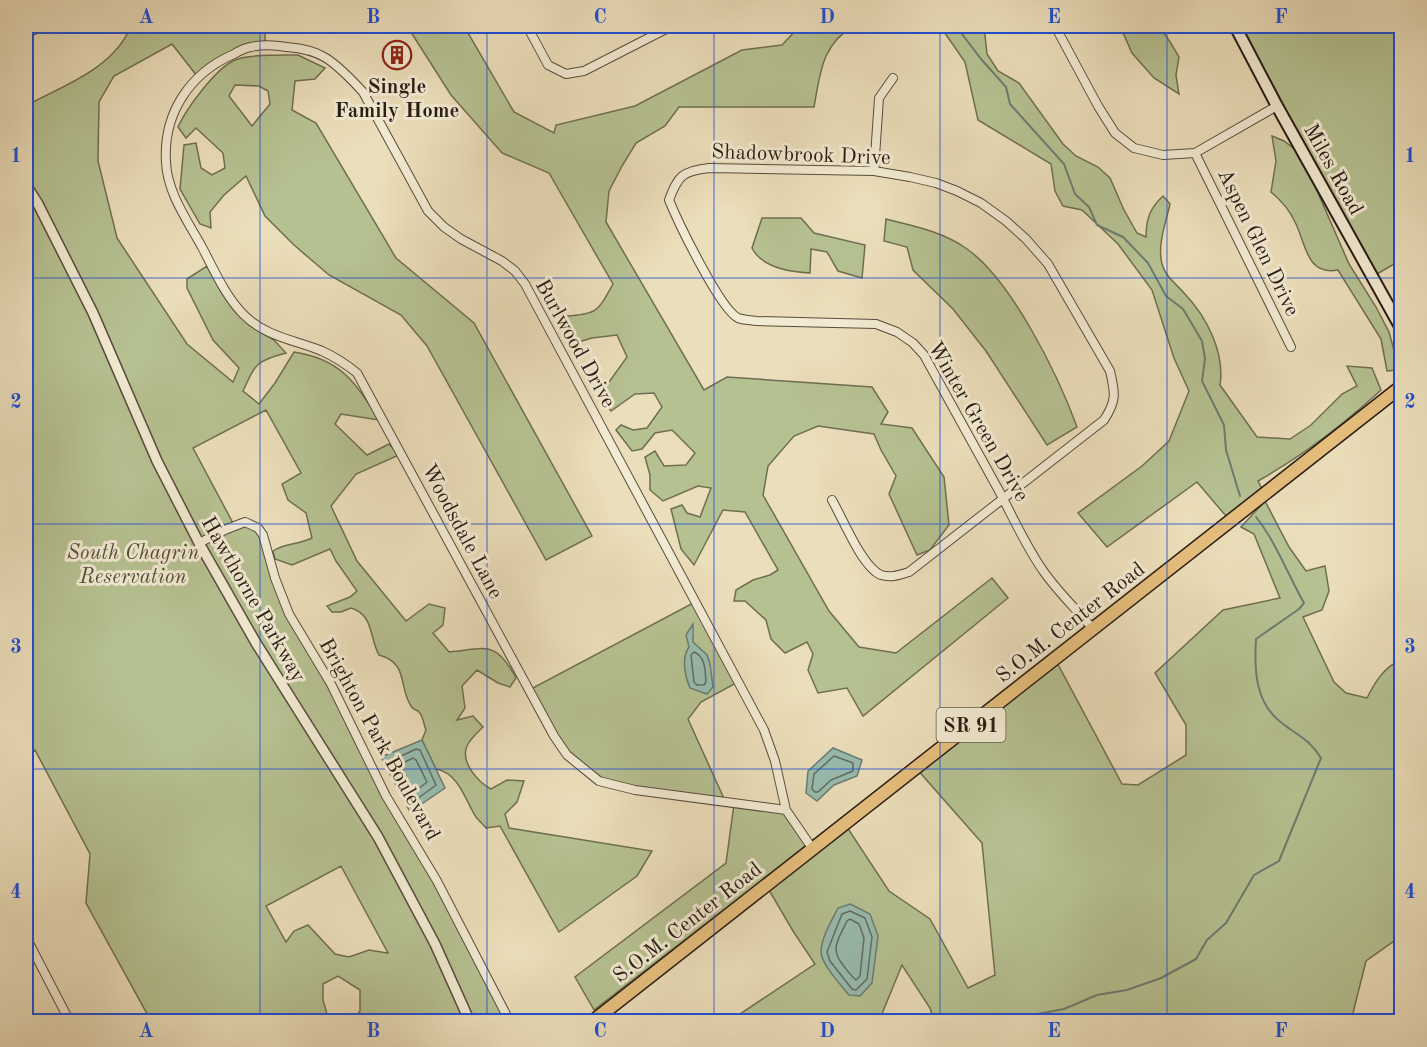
<svg xmlns="http://www.w3.org/2000/svg" width="1427" height="1047" font-family="'Old Standard TT',serif">
<style>
.green{fill:#b6c191;stroke:#6f6e52;stroke-width:1.5;fill-rule:evenodd}
.water{fill:#98bcaf;stroke:#6b7c71;stroke-width:1.5}
.lines{fill:none;stroke-linecap:round;stroke-linejoin:round}
.shore{stroke:#606c62;stroke-width:1.5}
.stream{stroke:#6b7c71;stroke-width:2}
.minor-casing{stroke:#594c3e;stroke-width:10}
.tertiary-casing{stroke:#594c3e;stroke-width:12}
.secondary-casing{stroke:#281b14;stroke-width:14}
.primary-casing{stroke:#281b14;stroke-width:15}
.minor{stroke:#f2ead2;stroke-width:8}
.tertiary{stroke:#f2ead2;stroke-width:9}
.secondary{stroke:#f2ead2;stroke-width:10}
.primary{stroke:#e6bf7d;stroke-width:12}
.grid{fill:none;stroke:#1d4ed8;stroke-width:1.5;stroke-opacity:0.55}
.labels{text-anchor:middle;stroke-width:6;stroke-linejoin:round;paint-order:stroke}
.shield{fill:#f2ead2;stroke:#65594d;stroke-width:1.5}
.shield-label{font-size:20px;font-weight:bold;fill:#281b14}
.poi-label{font-size:21px;font-weight:bold;fill:#281b14;stroke:#f2ead2}
.street-label{font-size:21px;fill:#281b14;stroke:#f2ead2}
.park-label{font-size:21px;font-style:italic;fill:#534d3a;stroke:#f2ead2}
.neatline{fill:none;stroke:#1d4ed8;stroke-width:2}
.grid-label{font-size:20px;text-anchor:middle;font-weight:bold;fill:#1d4ed8}
</style>
<rect width="100%" height="100%" fill="#ebdeba"/>
<filter id="stains"><feTurbulence type="fractalNoise" baseFrequency=".00333" numOctaves="4"/><feColorMatrix values="0 0 0 0 .2 0 0 0 0 .09 0 0 0 0 .02 0 0 0 .5 -.17"/></filter>
<radialGradient id="worn" r=".72"><stop offset=".6" stop-color="#630" stop-opacity="0"/><stop offset="1" stop-color="#630" stop-opacity=".3"/></radialGradient>
<!-- green -->
<g class="green">
<path d="M131,26H265V46L249,47L197,76L172,44L114,76L99,102L98,161L117,238L187,344L233,382L239,368L213,340L187,288V279L207,266L224,293L249,325L274,340L286,353C256,361 256,363 243,391L259,404L275,383L294,352C341,359 356,383 379,420L341,414L335,424L367,455L389,444L399,455L356,474L331,506L357,561L406,621L429,604L445,608L443,625L433,633L449,652C486,649 495,639 516,678L510,687L498,683L477,670L462,686L465,708L457,720L473,716L483,727C478,732 470,739 467,746C460,762 478,782 491,789L507,780L524,781L517,802L505,814L509,828L652,851L637,876L559,932L500,826L486,828C483,824 479,821 476,817C465,800 459,773 436,769L422,740L426,730C424,725 423,716 419,712C414,707 415,712 411,706C398,686 409,663 379,655C369,637 374,615 351,608L341,612H332L327,606L350,597L357,591L336,561L330,549L292,565L275,559L273,551C285,543 298,545 312,538L306,513L288,500L282,484L301,473L266,410L193,448L234,525L239,523L258,528L275,578L302,636L360,747L426,860L510,1021H352L360,1011V990L338,976L323,984V1000L329,1021H151L86,903L90,854L35,750L26,755V103L27,105C65,85 114,68 131,26ZM341,866L388,953H387L369,950L349,957L335,954L308,925L294,931L286,942L266,906Z"/>
<path d="M407,26H464L514,112L554,133L556,125L635,106L742,50L782,45L800,26H854C822,43 820,74 814,107H679L665,126L636,143L622,166L609,191L606,222L704,390L727,377L872,387L888,412L881,424L912,428L944,477L949,525L930,550L917,555L889,494L896,476L881,450L874,434L818,426L794,436L768,466L763,495L829,611L859,647L896,653L992,578L1008,598L863,716L847,688L818,693L808,670L813,654L807,642L785,653L771,639L766,620L745,601H734L736,590L753,580L770,575L778,570L745,512L723,510L694,565L681,549L671,509L682,505L687,513L700,517L711,488L698,486L663,501L650,490V475L645,457L655,451L664,466L686,465L695,453L672,430L655,433L642,449L632,451L616,430L621,425L633,430L647,428L662,407L654,393L635,394L611,411L599,396L627,357L617,335L592,338L572,344L567,331L566,316C598,314 598,311 613,284L549,173L502,153L451,95Z"/>
<path d="M940,26H984L987,54L998,71L1019,83L1063,144L1076,156L1098,167L1110,178L1124,210L1137,233L1146,237C1146,219 1150,208 1163,196L1170,204C1166,222 1157,245 1162,264C1165,276 1176,284 1184,293C1207,317 1225,353 1220,385L1257,437L1290,439L1311,425L1342,394L1357,386L1347,366L1372,368L1381,390C1344,424 1302,456 1258,481L1262,489L1226,516L1197,482L1107,547L1078,513L1142,466L1169,441L1189,391L1174,358L1152,290L1118,244L1082,210L1063,206L1055,191L1051,164L978,120L965,62Z"/>
<path d="M1120,26C1161,25 1158,21 1179,57L1176,75L1179,94L1154,78L1132,53Z"/>
<polygon points="1235,26 1401,26 1401,260 1372,277"/>
<path d="M282,55H298L325,68L315,79L295,81L292,110L316,123L396,258L474,323L592,536L546,560L427,346L401,315L329,275L294,245L265,216L246,176L224,195L210,212L211,228L200,224L180,189L184,145L196,143L201,168L212,175L225,168L223,153L196,128L186,138L178,127C186,109 216,68 235,60C248,54 268,56 282,55ZM235,85L259,86L268,91L270,104L252,126L229,96Z"/>
<path d="M1272,136L1284,141L1301,154L1349,264L1376,307L1389,332L1395,354L1397,370L1387,371L1381,339L1338,270C1306,276 1306,243 1295,222C1289,209 1282,201 1271,192L1276,161Z"/>
<path d="M762,218H801L814,233L865,245L862,278L838,271L827,252L811,249L810,273C790,272 762,268 752,248Z"/>
<path d="M886,219C914,226 944,232 967,249C1012,281 1058,375 1077,427L1047,445L986,351L953,309L913,270L907,247L884,241Z"/>
<path d="M1265,501L1289,547L1306,571L1325,566L1329,591L1322,610L1303,617L1334,682L1346,693L1367,698C1375,682 1384,667 1401,660V686L1397,690C1404,707 1402,722 1397,739L1402,744L1401,936L1366,961L1351,1021H934L930,1008L902,965L879,1021L809,1020L728,1022L815,964L793,931L766,885L845,824L889,891L930,919L968,988L995,975L982,843L916,768L1055,659L1122,784L1138,785L1186,755V725L1155,673L1223,610L1280,598L1254,534L1241,527Z"/>
<polygon points="695,602 738,682 701,702 688,719 726,803 599,781 567,755 529,690"/>
<polygon points="734,804 786,810 809,844 594,1010 575,977 726,863"/>
</g>
<!-- water -->
<g class="water">
<path d="M693,624V642L707,655L710,664L713,687L707,694L690,688C685,676 681,658 689,647L686,635Z"/>
<polygon points="422,740 445,788 410,812 381,757"/>
<polygon points="833,748 862,760 857,776 834,785 817,801 806,793 808,771"/>
<path d="M850,904L870,914L878,936L872,983L860,996L849,995C842,986 821,964 821,952C821,938 832,920 838,908Z"/>
</g>
<g class="lines">
<!-- shore -->
<g class="shore">
<path d="M694,652C706,657 705,671 706,682L704,685H697L694,682L691,655Z"/>
<polygon points="416,749 420,750 436,785 413,802 391,761"/>
<polygon points="834,756 853,763 853,771 831,780 818,792 815,792 812,789 814,774"/>
<polygon points="413,758 416,760 427,782 416,791 413,790 401,766 403,763"/>
<polygon points="850,911 865,918 872,937 867,979 856,990 852,989 830,961 827,952 842,914"/>
<path d="M850,919L859,924L864,938L860,976L856,980C851,976 847,970 843,965C829,948 839,939 847,921Z"/>
</g>
<!-- stream -->
<g class="stream">
<polyline points="956,26 981,59 1006,87 1010,104 1064,164 1075,194 1089,207 1097,225 1123,237 1148,263 1166,296 1183,309 1202,341 1205,359 1202,381 1224,425 1226,450 1240,496"/>
<path d="M1029,1022L1027,1016L1064,1009L1097,995L1127,990L1161,978L1196,959L1207,940L1226,923L1254,875L1279,861L1321,758C1311,741 1299,736 1283,724C1255,704 1254,670 1256,639L1299,609L1304,603C1288,575 1276,542 1256,517"/>
</g>
<!-- minor casing -->
<g class="minor-casing">
<g id="minor">
<polyline points="527,26 548,65 566,74 584,71 672,26"/>
<polyline points="1055,26 1098,106 1115,133 1134,148 1163,155 1195,153 1277,106"/>
<polyline points="26,34 42,26"/>
<polyline points="1195,153 1291,347"/>
<polyline points="874,171 879,98 893,78"/>
<path d="M832,500C843,519 862,567 881,575C891,578 899,575 909,572L1104,420C1117,400 1115,393 1110,371L1048,264L1026,239L1006,221L981,203L957,191L936,183L910,177L874,171L709,168C682,171 678,176 669,200C678,222 720,309 738,318C743,320 751,320 757,321L876,324L897,332L913,343L924,355L998,489C1013,517 1026,547 1044,572C1058,592 1077,610 1093,629"/>
<polyline points="199,543 227,529 245,522 258,528 263,535 275,578 289,614 331,684 386,796 437,881 510,1022"/>
<path d="M786,810L775,761L764,730L525,284L515,271L502,261L461,239L444,227L428,211L363,92C352,80 340,67 326,58C315,51 300,48 287,47C275,45 263,44 251,47C245,48 239,51 234,54C190,73 163,113 166,162C167,193 189,223 203,249C215,272 226,297 244,315C266,337 295,340 322,351C335,357 346,364 357,373L554,736L567,755L599,781L635,790L786,810L812,848"/>
<polyline points="26,937 70,1022"/>
</g>
</g>
<!-- tertiary casing -->
<g class="tertiary-casing">
<polyline id="tertiary" points="26,185 38,204 93,313 157,461 199,543 256,643 378,837 435,944 470,1022"/>
</g>
<!-- secondary casing -->
<g class="secondary-casing">
<polyline id="secondary" points="1235,26 1277,106 1402,330"/>
</g>
<!-- primary casing -->
<g class="primary-casing">
<polyline id="primary" points="592,1022 1402,386"/>
</g>
<!-- minor -->
<use href="#minor" class="minor"/>
<!-- tertiary -->
<use href="#tertiary" class="tertiary"/>
<!-- secondary -->
<use href="#secondary" class="secondary"/>
<!-- primary -->
<use href="#primary" class="primary"/>
</g>
<!-- grid -->
<path class="grid" d="M260,26V1022M487,26V1022M714,26V1022M940,26V1022M1167,26V1022M26,278H1402M26,524H1402M26,769H1402"/>
<!-- icons -->
<defs>
<g id="building-ring" transform="scale(1.5)"><circle r="9.5" fill="#f2ead2" stroke="#8f2418" stroke-width="1.5"/><path d="M-4-6H4V6H1V3H-1V6H-4ZM-2.5-4.3h1.7v1.8h-1.7ZM.8-4.3h1.7v1.8H.8ZM-2.5-1h1.7V.8h-1.7ZM.8-1h1.7V.8H.8Z" fill="#8f2418"/></g>
</defs>
<g fill-rule="evenodd">
<use href="#building-ring" x="397" y="55"/>
</g>
<g class="labels">
<!-- shield labels -->
<rect class="shield" x="936.5" y="708" width="69" height="34" rx="4.5"/>
<g class="shield-label">
<text x="971" y="732">SR 91</text>
</g>
<!-- poi labels -->
<g class="poi-label">
<text x="397" y="93">Single<tspan x="397" dy="24">Family Home</tspan></text>
</g>
<!-- street labels -->
<g class="street-label">
<text transform="translate(801 154) rotate(2)" y="7">Shadowbrook Drive</text>
<text transform="translate(1334 169) rotate(61)" y="7">Miles Road</text>
<text transform="translate(1259 242) rotate(64)" y="7">Aspen Glen Drive</text>
<text transform="translate(576 343) rotate(61)" y="7">Burlwood Drive</text>
<text transform="translate(979 421) rotate(60)" y="7">Winter Green Drive</text>
<text transform="translate(463 531) rotate(62)" y="7">Woodsdale Lane</text>
<text transform="translate(254 599) rotate(60)" y="7">Hawthorne Parkway</text>
<text transform="translate(1070 622) rotate(-38)" y="7">S.O.M. Center Road</text>
<text transform="translate(380 739) rotate(61)" y="7">Brighton Park Boulevard</text>
<text transform="translate(687 922) rotate(-38)" y="7">S.O.M. Center Road</text>
</g>
<!-- park labels -->
<g class="park-label">
<text x="133" y="559">South Chagrin<tspan x="133" dy="24">Reservation</tspan></text>
</g>
</g>
<!-- margin -->
<rect width="1427" height="1047" fill="none" stroke="#ebdeba" stroke-width="66"/>
<rect x="33" y="33" width="1361" height="981" class="neatline"/>
<g class="grid-label">
<text x="146" y="23">A</text>
<text x="373" y="23">B</text>
<text x="600" y="23">C</text>
<text x="827" y="23">D</text>
<text x="1054" y="23">E</text>
<text x="1281" y="23">F</text>
<text x="16" y="162">1</text>
<text x="1410" y="162">1</text>
<text x="16" y="408">2</text>
<text x="1410" y="408">2</text>
<text x="16" y="653">3</text>
<text x="1410" y="653">3</text>
<text x="16" y="898">4</text>
<text x="1410" y="898">4</text>
<text x="146" y="1037">A</text>
<text x="373" y="1037">B</text>
<text x="600" y="1037">C</text>
<text x="827" y="1037">D</text>
<text x="1054" y="1037">E</text>
<text x="1281" y="1037">F</text>
</g>
<rect width="100%" height="100%" filter="url(#stains)"/>
<rect width="100%" height="100%" fill="url(#worn)"/>
</svg>
